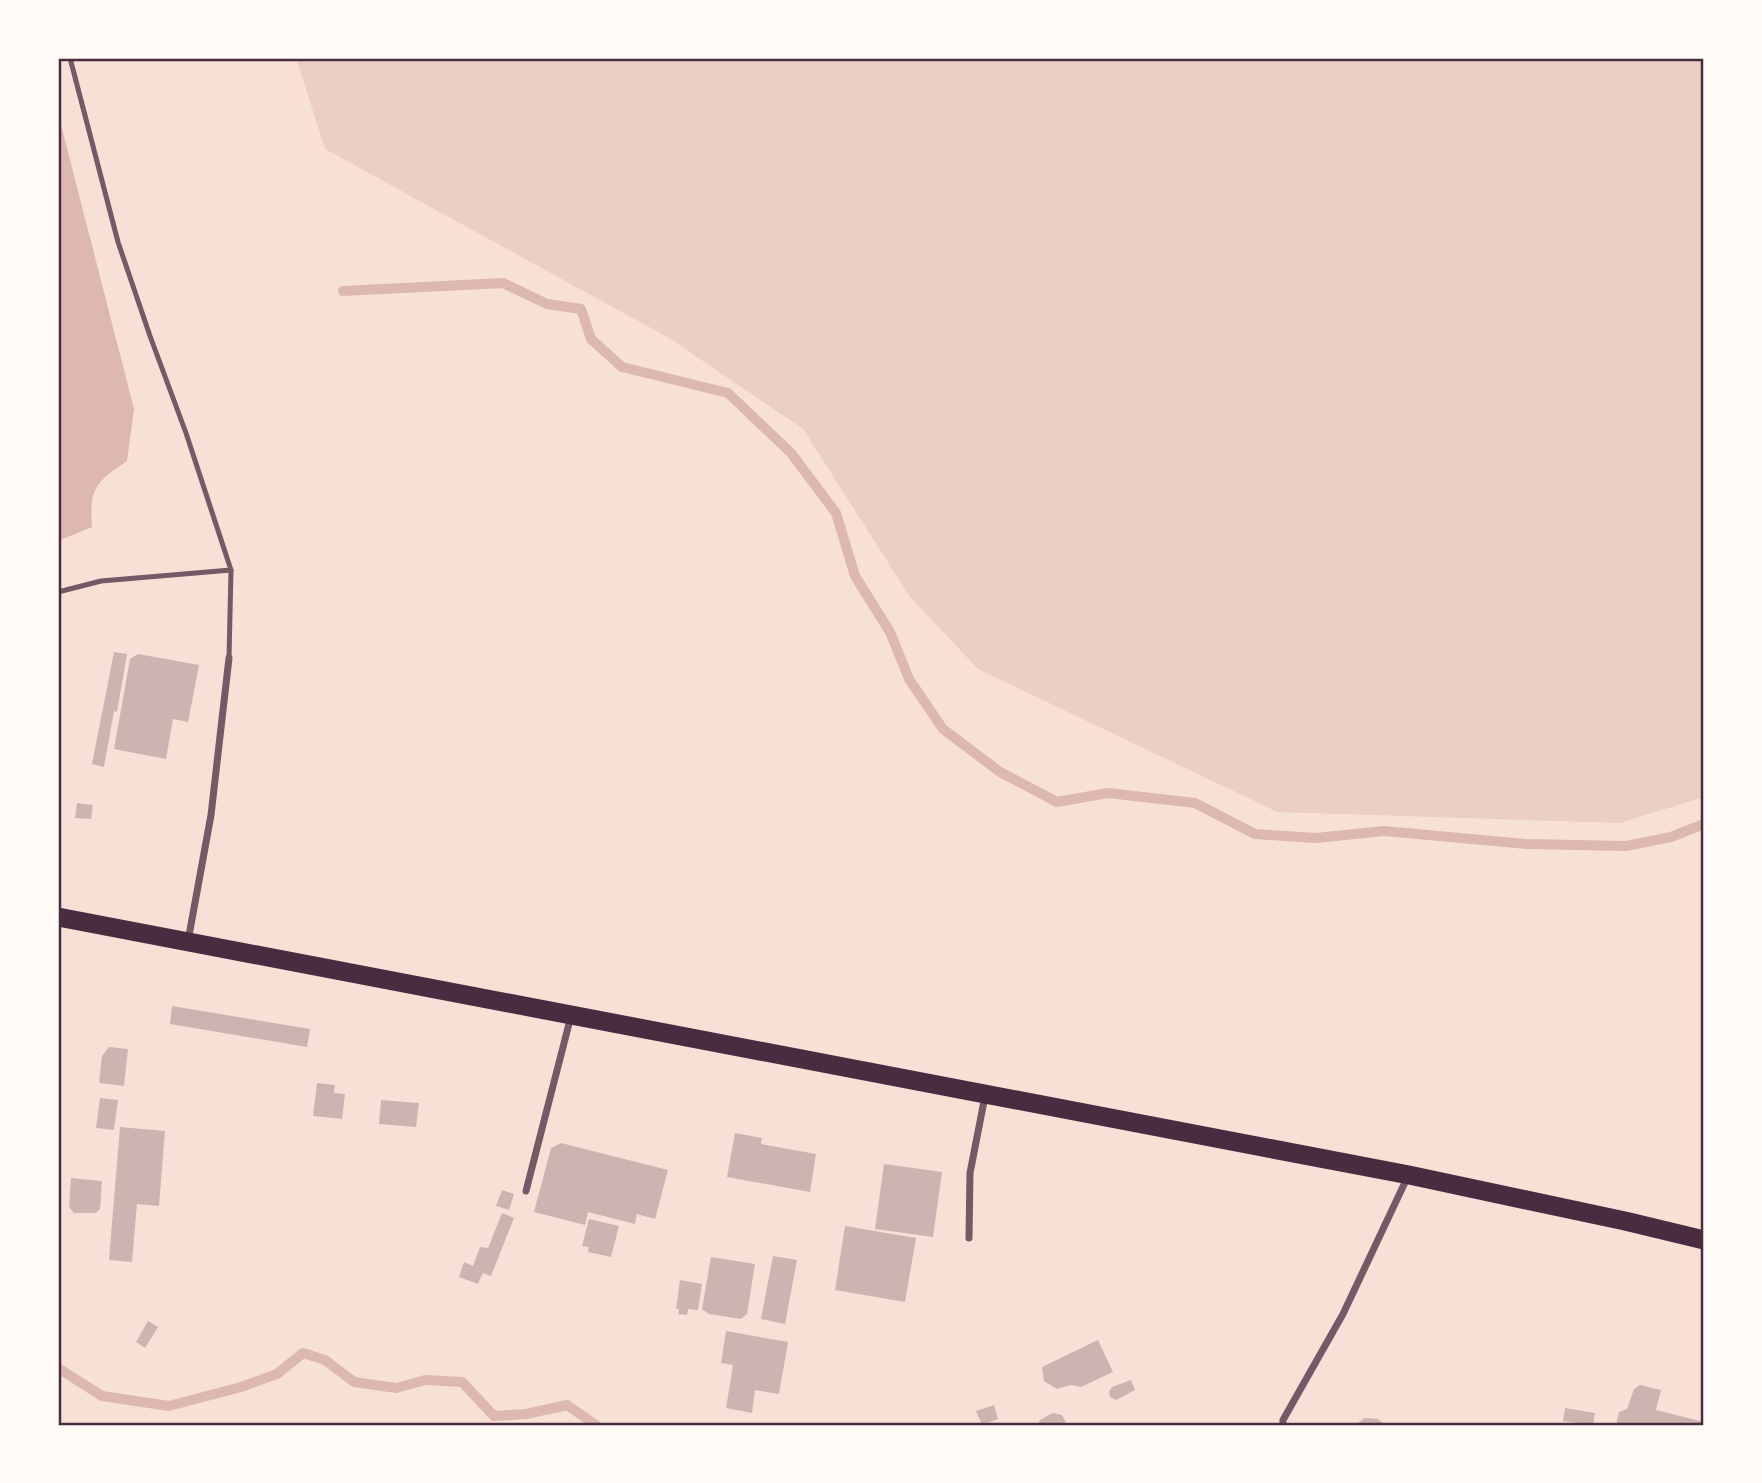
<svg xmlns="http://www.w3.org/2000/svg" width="1762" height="1483" font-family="'Fira Sans',sans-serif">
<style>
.green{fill:#ebcfc5}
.water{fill:#dcb8b0}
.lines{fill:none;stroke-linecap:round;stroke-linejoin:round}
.stream{stroke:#dcb8b0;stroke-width:10}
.building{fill:#ccb4b1}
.service{stroke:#755966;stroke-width:5}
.minor{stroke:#755966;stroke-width:7}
.trunk{stroke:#4a2c40;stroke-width:19}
.neatline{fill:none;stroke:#4a2c40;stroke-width:2.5}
</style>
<rect width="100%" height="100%" fill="#f7e1d7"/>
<!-- green -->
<polygon class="green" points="296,58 1704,58 1704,797 1620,823 1277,812 978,669 910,597 803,429 669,338 325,149"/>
<!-- water -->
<path class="water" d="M58,113L134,409L127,461C96,482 89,488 92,527L58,541Z"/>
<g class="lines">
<!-- stream -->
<g class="stream">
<polyline points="343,291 503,283 547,304 581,309 591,339 622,367 728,393 791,453 836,513 855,576 890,632 909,679 943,729 1000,772 1057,802 1108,793 1195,803 1255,834 1316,838 1384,831 1527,844 1626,846 1671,837 1704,824"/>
<polyline points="58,1368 102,1396 169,1406 241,1387 277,1374 303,1353 325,1360 354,1382 396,1388 425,1380 462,1382 494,1416 526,1414 567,1405 596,1425"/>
</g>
</g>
<!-- building -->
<g class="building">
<polygon points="114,652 127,654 117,712 114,711 104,767 92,764"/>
<polygon points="138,654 199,665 188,722 173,719 166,759 114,749 130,659"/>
<polygon points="77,803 93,805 91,819 75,818"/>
<polygon points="172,1006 310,1029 307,1047 170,1024"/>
<polygon points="109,1047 128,1049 124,1086 99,1083 102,1056"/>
<polygon points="317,1083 335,1085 334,1093 345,1094 342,1119 313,1116"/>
<polygon points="100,1098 118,1100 114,1130 96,1128"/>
<polygon points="381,1100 419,1103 416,1127 379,1124"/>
<polygon points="120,1127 165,1131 159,1206 137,1204 132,1262 109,1260"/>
<polygon points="735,1133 762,1138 761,1144 816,1154 810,1192 727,1177"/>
<polygon points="561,1143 668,1170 655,1219 637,1214 635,1224 588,1212 585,1225 534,1212 551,1148"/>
<polygon points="884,1164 942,1172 933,1237 875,1229"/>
<polygon points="71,1178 102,1181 100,1209 96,1213 74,1213 69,1207"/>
<polygon points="502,1190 514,1194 509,1210 496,1206"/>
<polygon points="502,1213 514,1218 491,1276 483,1273 478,1284 459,1277 464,1262 473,1266 480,1247 488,1248"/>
<polygon points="589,1219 619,1226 611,1257 588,1252 589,1247 582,1246"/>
<polygon points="845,1226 916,1238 905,1302 835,1290"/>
<polygon points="773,1256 797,1260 785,1324 761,1319"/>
<polygon points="711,1257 755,1264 747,1314 741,1319 709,1314 702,1309"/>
<polygon points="680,1280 702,1284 698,1310 688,1309 687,1315 678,1314 679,1309 676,1309"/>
<polygon points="148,1321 158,1327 145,1348 136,1342"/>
<polygon points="726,1331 788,1342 779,1394 755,1390 752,1413 726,1408 733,1365 721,1363"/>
<polygon points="1098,1340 1113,1372 1081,1387 1071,1385 1057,1389 1044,1381 1042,1367"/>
<polygon points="1131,1380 1135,1390 1116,1400 1110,1397 1109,1391 1112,1387"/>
<polygon points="1640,1385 1661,1390 1656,1410 1704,1422 1704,1425 1616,1425 1619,1412 1627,1409 1634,1389"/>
<polygon points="994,1405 998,1419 982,1425 976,1411"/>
<polygon points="1565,1408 1595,1413 1593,1425 1563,1421"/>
<polygon points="1053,1413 1062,1415 1067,1425 1037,1425 1040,1420"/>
<polygon points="1364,1418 1378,1419 1385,1425 1356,1425"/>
</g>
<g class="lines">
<!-- service -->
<g class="service">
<polyline points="70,58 118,242 150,336 186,433 231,570 229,658"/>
<polyline points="58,592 101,581 231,570"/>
</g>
<!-- minor -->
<g class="minor">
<polyline points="188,941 211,815 229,658"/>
<polyline points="526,1191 571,1016"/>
<polyline points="969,1238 970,1173 985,1096"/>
<polyline points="1283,1425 1283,1420 1343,1314 1408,1176"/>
</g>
<!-- trunk -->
<polyline class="trunk" points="58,917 1409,1175 1625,1221 1704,1240"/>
</g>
<!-- border -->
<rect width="1762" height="1483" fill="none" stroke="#fffaf5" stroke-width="119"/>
<rect x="60" y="60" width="1642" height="1364" class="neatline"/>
</svg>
